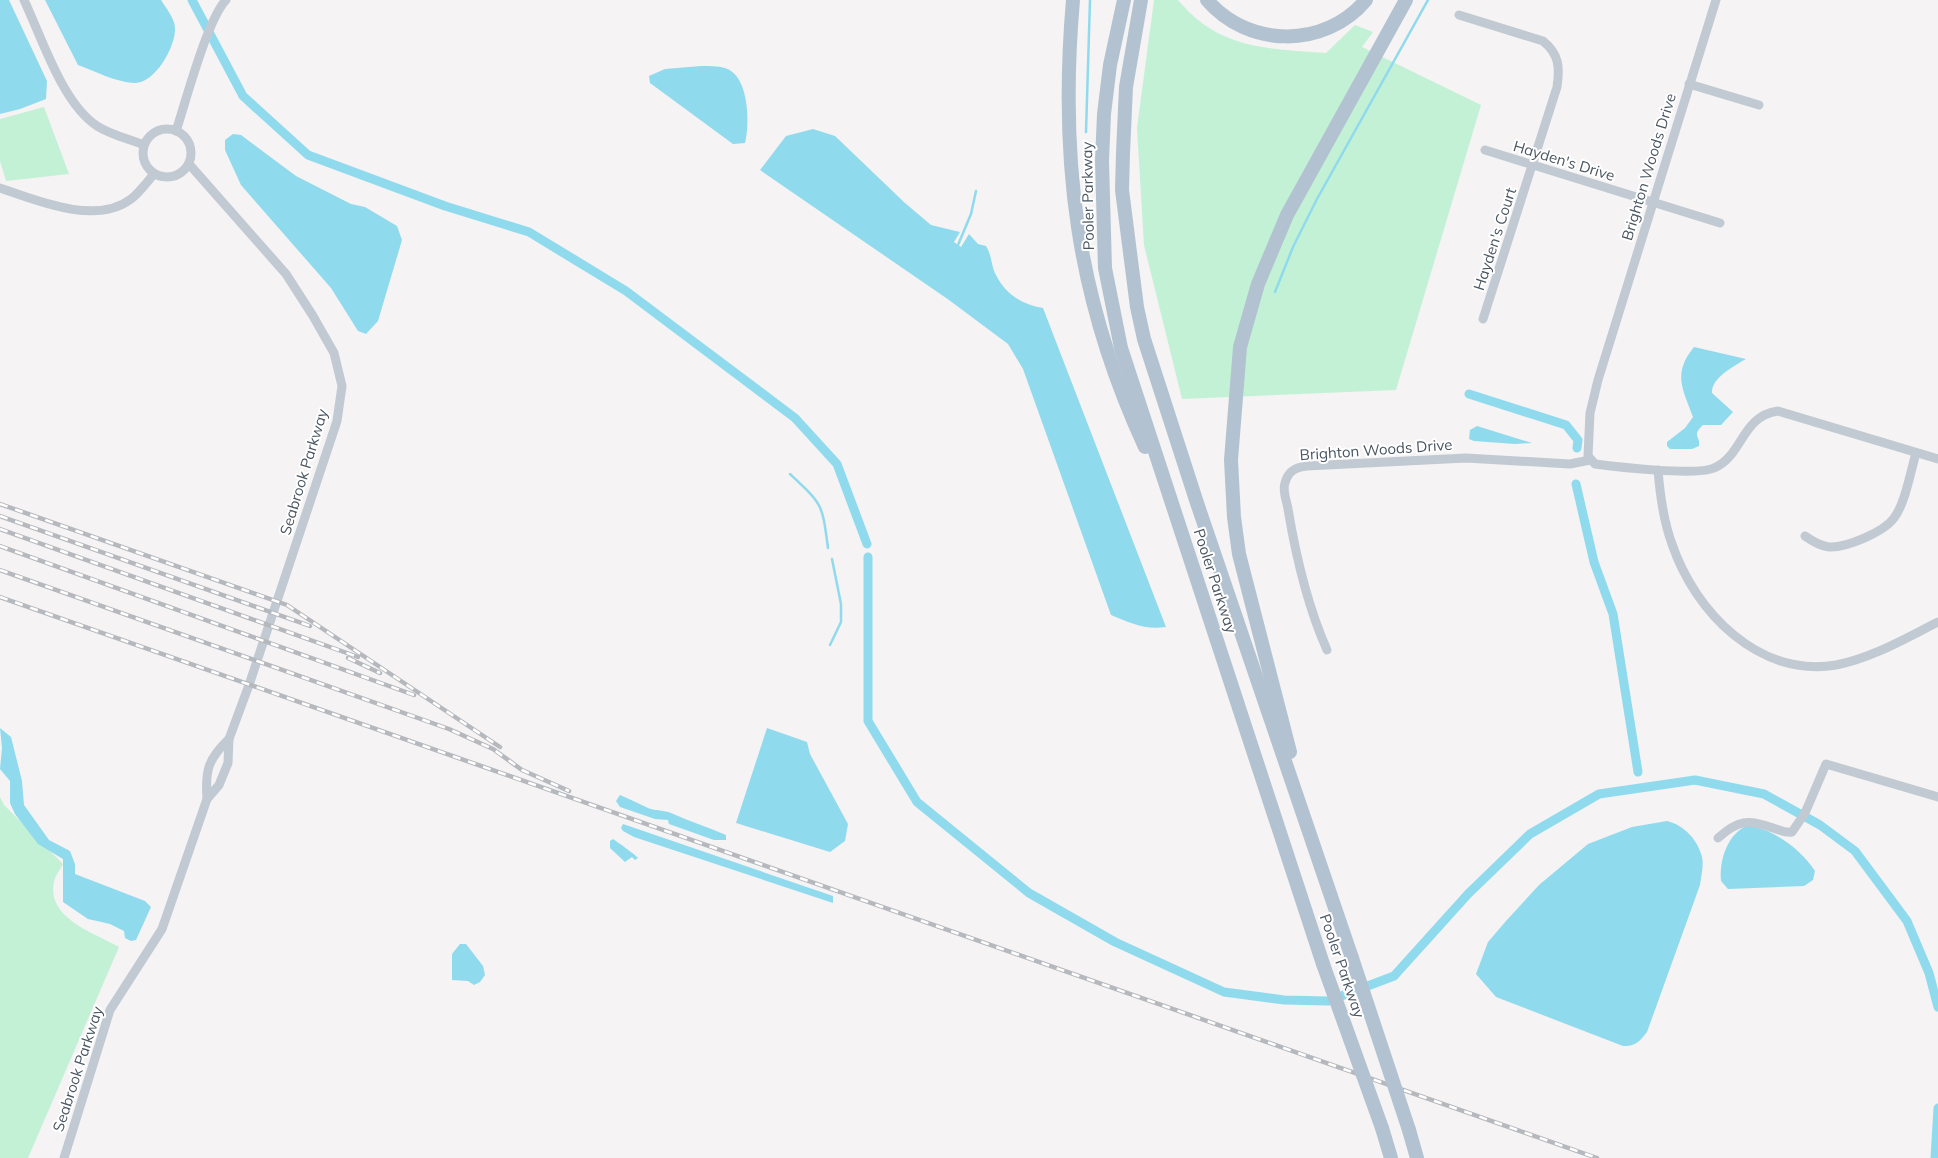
<svg xmlns="http://www.w3.org/2000/svg" width="1938" height="1158" font-family="Mulish,sans-serif">
<style>
.green{fill:#c3f1d5}
.water{fill:#90daee}
.lines{fill:none;stroke-linecap:round;stroke-linejoin:round}
.stream{stroke:#90daee;stroke-width:2.5}
.canal{stroke:#90daee;stroke-width:9}
.street{stroke:#c1cad2;stroke-width:9}
.primary{stroke:#b3c2d1;stroke-width:14}
.rail-casing{stroke:#b5b8bd;stroke-width:4.5}
.rail{stroke:#fff;stroke-width:2.5;stroke-dasharray:8;stroke-linecap:butt}
.primary-bridge{stroke:#b3c2d1;stroke-width:14}
.labels{text-anchor:middle;stroke-width:4;stroke-linejoin:round;paint-order:stroke}
.street-label{font-size:15px;fill:#4a5661;stroke:#fff}
</style>
<rect width="100%" height="100%" fill="#f5f3f3"/>
<!-- green -->
<g class="green">
<path d="M1154,0H1178C1220,50 1265,48 1326,53L1355,25L1373,32L1362,47L1481,105L1396,390L1182,399L1144,245L1137,128Z"/>
<polygon points="44,107 69,174 6,181 0,161 0,119"/>
<path d="M0,797L4,805L63,864C60,870 55,876 54,882C46,918 94,933 119,947L28,1158H0Z"/>
</g>
<!-- water -->
<g class="water">
<polygon points="0,0 9,0 47,81 46,99 20,109 0,114"/>
<path d="M45,0H161C166,8 175,19 175,28C176,46 155,84 134,83C115,82 95,71 78,65Z"/>
<path d="M701,66C709,66 718,66 725,68C749,75 750,123 745,143L733,144L650,83L649,76L665,69Z"/>
<path d="M813,129L835,136L905,203L931,225L960,232L954,242L961,247L969,234L978,244L986,246C992,255 991,266 996,275C1006,295 1022,304 1043,308L1166,627C1145,630 1130,623 1111,615L1023,369L1008,344L949,300L760,170L786,136Z"/>
<polygon points="233,134 241,135 296,176 351,204 365,207 397,226 402,240 378,321 366,334 358,331 331,288 241,185 225,150 225,140"/>
<path d="M1694,347L1746,359C1734,366 1711,378 1712,393L1733,412L1721,425H1703C1691,436 1701,436 1699,446L1692,449H1670L1667,446V442L1685,428L1693,417C1683,389 1672,374 1694,347Z"/>
<polygon points="1477,426 1532,443 1515,444 1474,441 1469,439 1470,430"/>
<polygon points="0,728 11,737 22,781 24,805 49,840 70,851 75,864 75,874 145,901 151,907 136,940 131,941 125,938 124,931 110,924 88,919 63,902 63,859 38,844 15,814 10,803 10,781 0,769 2,748"/>
<polygon points="767,728 807,742 810,754 848,824 845,841 830,852 736,823"/>
<path d="M620,795C630,799 639,804 648,808C656,811 664,810 671,813C689,821 707,827 726,835V840H714L669,824L668,820L655,819L620,807L616,801Z"/>
<path d="M1667,821C1684,825 1698,840 1702,857C1704,866 1701,876 1700,885L1647,1032C1640,1041 1635,1047 1623,1046L1496,997L1476,974L1488,942L1506,921L1539,885L1588,844L1632,827Z"/>
<polygon points="623,824 833,896 833,903 634,837 623,831 621,828"/>
<path d="M1746,826C1771,827 1801,849 1815,871L1813,880L1804,886L1728,889L1721,881C1719,861 1727,835 1746,826Z"/>
<path d="M613,839C616,841 636,855 638,858L635,860L632,857L625,862L610,848V841Z"/>
<polygon points="460,944 466,944 483,966 485,975 480,982 474,985 468,981 452,980 452,954"/>
</g>
<g class="lines">
<!-- stream -->
<g class="stream">
<polyline points="1086,132 1090,0"/>
<polyline points="958,245 971,214 976,191"/>
<polyline points="1275,292 1293,247 1317,199 1428,0"/>
<path d="M790,474C823,505 822,503 828,548"/>
<polyline points="830,645 841,622 841,604 832,559"/>
</g>
<!-- canal -->
<g class="canal">
<polyline points="192,0 243,96 308,155 445,206 529,232 626,291 795,418 837,464 867,544"/>
<polyline points="1469,394 1566,425 1578,440 1577,448"/>
<polyline points="1576,484 1594,562 1613,614 1638,772"/>
<polyline points="868,557 868,721 917,802 1029,893 1115,942 1224,992 1284,1000 1328,1001 1394,976 1468,894 1530,834 1599,794 1695,780 1764,794 1820,825 1855,851 1907,921 1929,973 1938,1007"/>
<polyline points="1935,1158 1938,1108"/>
</g>
<!-- street -->
<g class="street">
<path d="M24,0C42,38 62,103 97,126C111,135 129,139 144,145"/>
<path d="M1716,0L1598,380L1590,413L1588,456L1595,464C1618,467 1696,476 1714,468C1743,456 1741,416 1778,411L1938,459"/>
<path d="M1459,15L1543,41C1559,54 1560,67 1557,87L1483,319"/>
<polyline points="1689,84 1759,105"/>
<circle cx="167" cy="153" r="24"/>
<path d="M176,131C186,101 207,20 226,0"/>
<polyline points="1485,150 1720,223"/>
<path d="M0,188C35,200 96,226 131,199C139,193 147,182 154,174"/>
<path d="M1658,470C1660,495 1663,520 1672,544C1695,612 1759,678 1836,665C1872,658 1906,638 1938,622"/>
<path d="M1805,536C1812,541 1820,546 1829,547C1846,548 1884,532 1894,518C1905,504 1911,470 1916,453"/>
<path d="M1327,650C1307,605 1296,557 1288,509C1287,502 1282,490 1285,483C1288,471 1296,467 1307,466L1466,458L1570,464L1590,460"/>
<path d="M207,799C205,770 208,759 229,739"/>
<path d="M1718,838C1738,820 1748,819 1773,828C1780,830 1785,833 1792,832L1805,813L1826,764L1938,797"/>
<polyline points="64,1158 110,1010 162,929 207,799 219,785 228,763 229,739 249,685 337,421 342,386 334,353 313,316 286,274 189,164"/>
</g>
<!-- primary -->
<g class="primary">
<path d="M1073,0C1059,161 1077,300 1145,447"/>
<polyline points="1124,0 1110,65 1104,114 1102,161 1105,268 1121,348 1323,964"/>
<polyline points="1141,0 1126,87 1123,153 1122,190 1137,307 1144,339 1197,503 1352,958"/>
<path d="M1207,0C1248,48 1325,49 1366,0"/>
<polyline points="1290,752 1239,554 1234,517 1231,460 1240,347 1258,284 1287,215 1406,0"/>
<polyline points="1382,1128 1391,1158"/>
<polyline points="1409,1130 1417,1158"/>
</g>
<!-- rail casing -->
<g class="rail-casing">
<g id="rail">
<polyline points="0,504 287,605 500,747"/>
<polyline points="0,516 310,626"/>
<polyline points="0,529 358,657"/>
<polyline points="0,546 414,695"/>
<polyline points="0,570 449,729 493,749 522,770 569,791"/>
<polyline points="0,597 1597,1158"/>
<polyline points="348,658 380,673"/>
</g>
</g>
<!-- rail -->
<use href="#rail" class="rail"/>
<!-- primary-bridge -->
<g class="primary-bridge">
<polyline points="1352,958 1409,1130"/>
<polyline points="1323,964 1382,1128"/>
</g>
</g>
<g class="labels">
<!-- street labels -->
<g class="street-label">
<text transform="translate(1564 161) rotate(17)" y="5">Hayden's Drive</text>
<text transform="translate(1649 167) rotate(-73)" y="5">Brighton Woods Drive</text>
<text transform="translate(1088 196) rotate(-91)" y="5">Pooler Parkway</text>
<text transform="translate(1495 239) rotate(-72)" y="5">Hayden's Court</text>
<text transform="translate(1376 450) rotate(-4)" y="5">Brighton Woods Drive</text>
<text transform="translate(304 472) rotate(-73)" y="5">Seabrook Parkway</text>
<text transform="translate(1215 581) rotate(72)" y="5">Pooler Parkway</text>
<text transform="translate(1342 966) rotate(71)" y="5">Pooler Parkway</text>
<text transform="translate(78 1069) rotate(-72)" y="5">Seabrook Parkway</text>
</g>
</g>
</svg>
